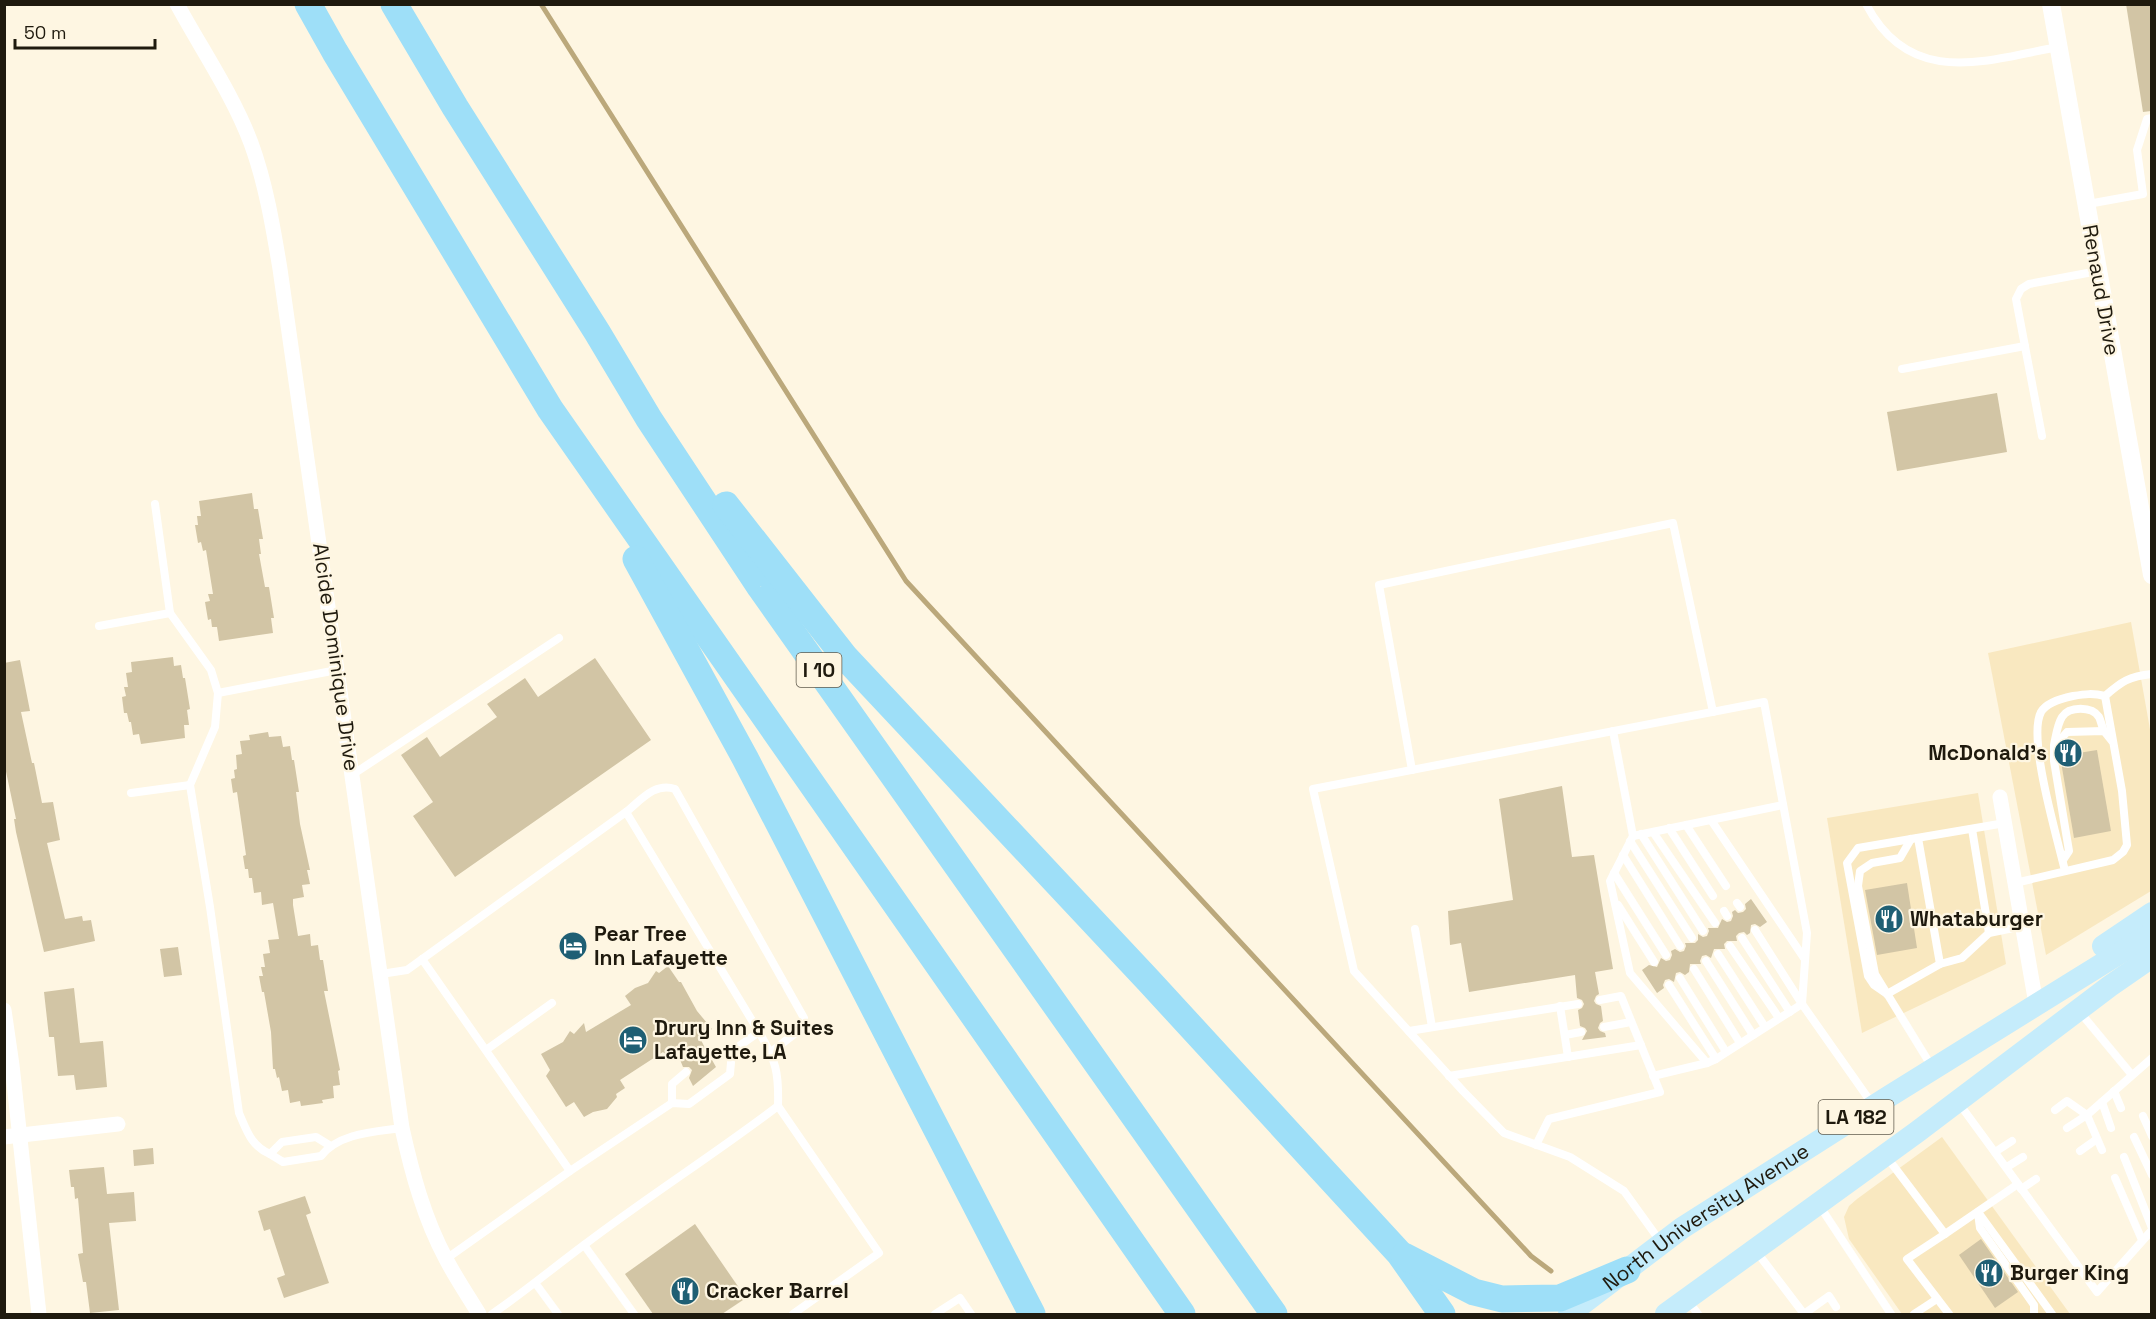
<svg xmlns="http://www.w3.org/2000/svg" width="2156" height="1319" font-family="'Space Grotesk',sans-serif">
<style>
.built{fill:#f9e8c0}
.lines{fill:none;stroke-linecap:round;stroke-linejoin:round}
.stream{stroke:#bba87b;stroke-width:5}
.building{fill:#d2c5a5}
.service{stroke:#fff;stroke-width:8}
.minor{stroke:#fff;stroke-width:15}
.tertiary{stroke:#fff;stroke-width:18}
.primary{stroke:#c5ecfb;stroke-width:22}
.motorway{stroke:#9edff8;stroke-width:27}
.labels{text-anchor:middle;stroke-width:4.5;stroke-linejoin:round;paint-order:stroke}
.shield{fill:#fef6e2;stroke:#625c4e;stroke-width:1.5}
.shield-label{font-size:20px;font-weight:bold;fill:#1f1a0e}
.street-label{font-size:21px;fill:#1f1a0e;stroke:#fef6e2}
.poi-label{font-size:21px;font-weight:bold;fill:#1f1a0e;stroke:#fef6e2;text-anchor:start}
</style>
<rect width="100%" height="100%" fill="#fef6e2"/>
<!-- built -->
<g class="built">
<polygon points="2131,622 2151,735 2151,891 2046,955 1988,653"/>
<polygon points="1978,793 2006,964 1862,1033 1827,818"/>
<polygon points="1942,1137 2070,1314 1902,1314 1849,1239 1844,1217 1849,1206 1857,1199"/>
</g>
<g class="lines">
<!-- stream -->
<polyline class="stream" points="541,4 906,581 1531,1256 1551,1271"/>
</g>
<!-- building -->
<g class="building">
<polygon points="2126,4 2151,4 2151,111 2143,112"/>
<polygon points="1997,393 2007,452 1897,471 1887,412"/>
<polygon points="252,493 254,509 258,509 263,539 259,539 261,554 259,554 265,587 269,587 274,618 271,618 273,633 219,641 217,627 212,627 211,619 208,620 205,602 210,601 208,594 213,594 206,550 203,551 201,542 198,543 195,525 198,525 197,516 201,516 199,501"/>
<polygon points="173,657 174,666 181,665 183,678 185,678 190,709 187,710 189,725 184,725 185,738 141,744 139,734 133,735 131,722 129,722 127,713 124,713 122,697 126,696 124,687 128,687 126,673 132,672 131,662"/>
<polygon points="595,658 651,740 455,877 413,816 433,802 401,755 427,737 440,757 497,717 487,704 525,678 538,697"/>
<polygon points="20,660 30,711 21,712 32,763 34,763 42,803 53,802 60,840 47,843 65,919 82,916 83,921 91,920 95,941 44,952 16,832 14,819 16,819 4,762 4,663"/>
<polygon points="268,732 269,737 281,736 283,747 290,746 292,760 294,760 299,792 296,792 300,824 310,870 307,870 310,884 302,885 304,897 293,899 293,905 298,936 310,934 311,946 318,945 320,960 323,960 328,991 324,991 340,1070 338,1071 340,1085 333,1086 334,1098 322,1100 323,1103 301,1106 300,1101 290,1103 288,1090 282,1091 279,1077 277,1078 275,1069 273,1069 271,1032 264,992 262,992 259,976 263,976 261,967 265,967 263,954 270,953 268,940 279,939 273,903 262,905 261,892 254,893 252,878 249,878 248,869 245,869 243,856 246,855 237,792 233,793 231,779 235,778 234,770 237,769 236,755 242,754 240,741 250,740 249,735"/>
<polygon points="2097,750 2111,831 2074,838 2060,756"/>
<polygon points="1562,786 1572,857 1594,855 1613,969 1595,972 1599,994 1596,996 1594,1001 1596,1004 1601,1006 1603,1021 1600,1023 1598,1028 1600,1031 1605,1033 1606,1037 1582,1040 1587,1031 1585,1028 1580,1026 1578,1010 1582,1008 1584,1004 1582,1000 1577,998 1575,975 1469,992 1461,943 1450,945 1448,911 1513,900 1499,799"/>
<polygon points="1907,883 1917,948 1877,955 1865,890"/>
<polygon points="1751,899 1767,922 1760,927 1755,924 1751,925 1750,933 1747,935 1744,932 1739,933 1736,936 1737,941 1727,941 1724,944 1725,949 1714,949 1711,958 1706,955 1702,956 1700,961 1701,964 1690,964 1689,972 1685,975 1680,972 1676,973 1674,982 1669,979 1665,980 1663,985 1664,988 1657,993 1642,970 1649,965 1657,967 1661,958 1666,961 1670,960 1672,955 1671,951 1675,949 1680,952 1684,951 1686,946 1685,943 1695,943 1698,940 1698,934 1703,937 1707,936 1709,931 1708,928 1718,928 1722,919 1727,922 1731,921 1733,916 1732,912 1735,910 1738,913 1743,912 1746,909 1745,904"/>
<polygon points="178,947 182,975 164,977 160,949"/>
<polygon points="668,966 679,982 681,982 697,1011 712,1029 700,1038 706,1050 702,1053 703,1058 706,1061 712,1060 716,1067 693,1086 689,1078 692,1070 689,1067 683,1067 677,1052 669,1058 663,1052 620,1080 625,1088 616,1094 617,1097 607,1109 593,1112 584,1117 574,1102 566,1107 546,1076 550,1070 541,1054 563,1042 570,1031 574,1034 584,1023 586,1032 631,1005 625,996 635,988 648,983 656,971 659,973"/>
<polygon points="74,988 80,1043 103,1041 107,1087 76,1090 74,1075 58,1076 54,1037 49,1037 44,992"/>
<polygon points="153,1148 154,1164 134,1166 133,1150"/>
<polygon points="104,1167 107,1194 134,1192 136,1221 109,1223 119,1310 90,1313 86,1282 83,1282 78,1254 83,1253 78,1198 75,1199 74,1187 71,1187 69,1170"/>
<polygon points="305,1196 311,1213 306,1215 329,1283 284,1298 277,1278 285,1275 270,1229 264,1231 258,1211"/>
<polygon points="695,1224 746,1298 722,1314 653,1314 625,1274"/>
<polygon points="1981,1239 2018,1292 1995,1308 1959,1255"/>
</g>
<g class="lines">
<!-- service -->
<g class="service">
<path d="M1866,4C1910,88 1984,61 2058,47"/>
<polyline points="2088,204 2143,194 2137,150 2147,119 2152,118"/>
<polyline points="1902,369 2025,346"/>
<polyline points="2042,436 2016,299 2021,289 2029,284 2098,271"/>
<path d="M155,504L170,613L211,670L218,693L215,727L190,785L210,907L239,1113C247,1131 251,1146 270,1154"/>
<polyline points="99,626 170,613"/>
<polyline points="218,693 337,670"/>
<path d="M2105,696C2121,682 2129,676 2152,674"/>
<polyline points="1613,731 1633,836"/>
<path d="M2054,745C2056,736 2057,725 2062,717C2069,706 2092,706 2099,717C2101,721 2102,727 2104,731"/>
<polyline points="1412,770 1379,585 1673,523 1713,712"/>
<polyline points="352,775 559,638"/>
<polyline points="131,793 190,785"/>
<path d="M626,812C641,800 655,782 675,789L804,1018L801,1029L771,1052"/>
<polyline points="1711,820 1804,958"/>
<polyline points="1686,825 1726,886"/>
<polyline points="1669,828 1713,896"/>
<polyline points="1972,829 1989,933"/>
<polyline points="1653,832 1715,923"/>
<polyline points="1641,834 1703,931"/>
<polyline points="1918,838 1940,964 1962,958 1989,933 2023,926"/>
<polyline points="1911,839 1900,858 1872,863 1860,871 1858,886 1875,974 1932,1067"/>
<polyline points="1630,841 1692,938"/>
<polyline points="1623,855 1680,946"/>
<polyline points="2063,860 2069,851 2054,761 2054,747 2067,732 2104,731 2112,741"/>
<polyline points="1614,873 1666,955"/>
<path d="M2015,883L2113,860L2123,852L2127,845L2122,791L2105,696C2093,693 2085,694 2073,696C2063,698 2047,702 2041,712C2027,738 2058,840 2065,871"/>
<polyline points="1737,903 1740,907"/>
<polyline points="1618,905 1654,962"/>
<polyline points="1724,911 1727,916"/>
<polyline points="1415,929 1432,1027"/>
<polyline points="1742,938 1790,1012"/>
<polyline points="1730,946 1779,1018"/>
<polyline points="1718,954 1765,1027"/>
<polyline points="422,959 570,1171"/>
<polyline points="1706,961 1753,1035"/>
<polyline points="1694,969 1740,1043"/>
<polyline points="381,974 407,970 626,812 759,1032"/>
<polyline points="1680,978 1726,1052"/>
<polyline points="1669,985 1716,1059"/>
<polyline points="1887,994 1874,985 1868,976 1847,863 1858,848 2005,823"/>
<polyline points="1887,994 1940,964"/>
<polyline points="1560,1006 1568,1057"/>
<polyline points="2079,1011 2132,1075"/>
<polyline points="1604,1027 1631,1022"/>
<polyline points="1409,1031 1578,1004"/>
<polyline points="1565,1035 1581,1032"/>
<polyline points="486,1050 552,1003"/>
<polyline points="708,1055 732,1051"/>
<polyline points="1707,1063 1630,973 1610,881 1633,836 1783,805"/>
<polyline points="1449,1076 1641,1045"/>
<polyline points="1653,1076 1707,1063 1716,1059 1802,1004 1755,930"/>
<polyline points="2114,1091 2121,1108"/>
<polyline points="1958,1102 2097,1292 2152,1230"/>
<polyline points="2102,1102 2111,1128"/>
<polyline points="672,1103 672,1084 686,1072"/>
<polyline points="2055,1110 2067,1101 2087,1115 2152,1058"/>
<polyline points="2143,1116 2152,1136"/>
<polyline points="2067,1128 2087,1115 2102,1150"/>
<polyline points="2134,1137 2152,1175"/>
<path d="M329,1145L316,1137L282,1142L270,1154L283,1162L321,1156C339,1133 374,1132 402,1128"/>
<polyline points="1536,1145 1549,1119 1660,1092 1621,996 1600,1000"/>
<polyline points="2080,1151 2097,1139"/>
<polyline points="1995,1152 2012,1141"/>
<polyline points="1886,1156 1945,1234 1907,1259 1949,1314"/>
<polyline points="2124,1157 2152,1228"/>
<polyline points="2007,1167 2023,1157"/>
<polyline points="2115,1178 2142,1240"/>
<polyline points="2021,1189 2036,1179"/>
<polyline points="1819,1205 1891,1314"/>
<polyline points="1978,1212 2052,1314"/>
<polyline points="1978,1213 1980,1228 2034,1305 2034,1314"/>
<polyline points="1945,1234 2018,1184"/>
<polyline points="1660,1241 1624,1191 1570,1157 1504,1133 1463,1091 1354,971 1313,789 1764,702 1807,933 1802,1004 1873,1105"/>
<polyline points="584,1245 634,1314"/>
<polyline points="1756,1251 1804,1314"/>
<path d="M446,1259L570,1171L672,1103L689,1104L730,1074L732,1051L759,1032C776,1061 779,1072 778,1106L879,1253L793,1314"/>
<polyline points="536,1284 558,1314"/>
<polyline points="1688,1301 1698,1314"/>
<path d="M492,1314C523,1293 553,1268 584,1245C647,1197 715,1154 778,1106"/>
<polyline points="935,1314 960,1298 971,1314"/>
<polyline points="1804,1314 1829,1296 1836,1307"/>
<polyline points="1914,1314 1937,1299"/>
</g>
<!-- minor -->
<g class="minor">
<path d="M177,4C202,50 233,95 251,143C266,184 273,227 280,269L402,1128C412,1173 424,1218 446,1259C456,1278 468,1296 479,1314"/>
<polyline points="2000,797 2036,1004"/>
<polyline points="4,1010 12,1065 39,1314"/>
<polyline points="4,1137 118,1124"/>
</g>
<!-- tertiary -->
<polyline class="tertiary" points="2051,4 2152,575"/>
<!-- primary -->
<g class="primary">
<polyline points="2103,946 2152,913"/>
<path id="s1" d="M1569,1314L1682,1228L1888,1097L2152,933"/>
<polyline points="1666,1314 1917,1132 2110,986 2152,957"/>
</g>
<!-- motorway -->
<g class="motorway">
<polyline points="308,4 335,52 550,409 1182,1314"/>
<polyline points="394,4 455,107 597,332 649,419 760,587 1274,1314"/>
<polyline points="726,505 845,657 1148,980 1399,1253 1442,1314"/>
<polyline points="636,559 745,758 1032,1314"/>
<polyline points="1404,1256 1474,1292 1502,1299 1560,1298 1627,1270"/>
</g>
</g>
<!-- icons -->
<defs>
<g id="restaurant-disc" transform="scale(1.5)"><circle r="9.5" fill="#1f5f74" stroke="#fef6e2"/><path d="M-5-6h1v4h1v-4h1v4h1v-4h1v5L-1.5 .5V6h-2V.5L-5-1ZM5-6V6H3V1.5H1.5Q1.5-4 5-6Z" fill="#fff"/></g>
<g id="hotel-disc" transform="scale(1.5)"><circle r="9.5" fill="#1f5f74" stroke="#fef6e2"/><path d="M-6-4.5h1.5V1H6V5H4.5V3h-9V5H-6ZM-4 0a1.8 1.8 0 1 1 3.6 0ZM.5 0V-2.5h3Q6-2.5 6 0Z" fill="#fff"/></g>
</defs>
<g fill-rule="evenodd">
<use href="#restaurant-disc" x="2068" y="753"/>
<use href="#restaurant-disc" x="1889" y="919"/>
<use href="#hotel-disc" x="573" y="946"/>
<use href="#hotel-disc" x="633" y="1040"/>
<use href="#restaurant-disc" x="1989" y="1273"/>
<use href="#restaurant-disc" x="685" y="1291"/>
</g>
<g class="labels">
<!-- shield labels -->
<g class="shield">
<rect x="796.5" y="653" width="45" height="34" rx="4.5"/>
<rect x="1818.5" y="1100" width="75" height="34" rx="4.5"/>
</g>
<g class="shield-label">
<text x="819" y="677">I 10</text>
<text x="1856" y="1124">LA 182</text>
</g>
<!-- street labels -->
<g class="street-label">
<text transform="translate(2101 290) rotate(80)" y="7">Renaud Drive</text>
<text transform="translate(336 657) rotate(82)" y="7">Alcide Dominique Drive</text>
<text dy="7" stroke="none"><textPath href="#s1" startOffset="168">North University Avenue</textPath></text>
</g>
<!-- poi labels -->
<g class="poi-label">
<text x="2047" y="760" text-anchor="end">McDonald's</text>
<text x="1910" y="926">Whataburger</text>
<text x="594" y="941">Pear Tree<tspan x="594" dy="24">Inn Lafayette</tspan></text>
<text x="654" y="1035">Drury Inn &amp; Suites<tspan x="654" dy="24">Lafayette, LA</tspan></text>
<text x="2010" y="1280">Burger King</text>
<text x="706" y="1298">Cracker Barrel</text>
</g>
</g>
<!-- border -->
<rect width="2156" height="1319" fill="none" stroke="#1f1a0e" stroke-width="12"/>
<!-- scale -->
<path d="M15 39v9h140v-9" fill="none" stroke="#1f1a0e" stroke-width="3"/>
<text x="24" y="39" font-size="18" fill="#1f1a0e" stroke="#fef6e2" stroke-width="4.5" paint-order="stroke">50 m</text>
</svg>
